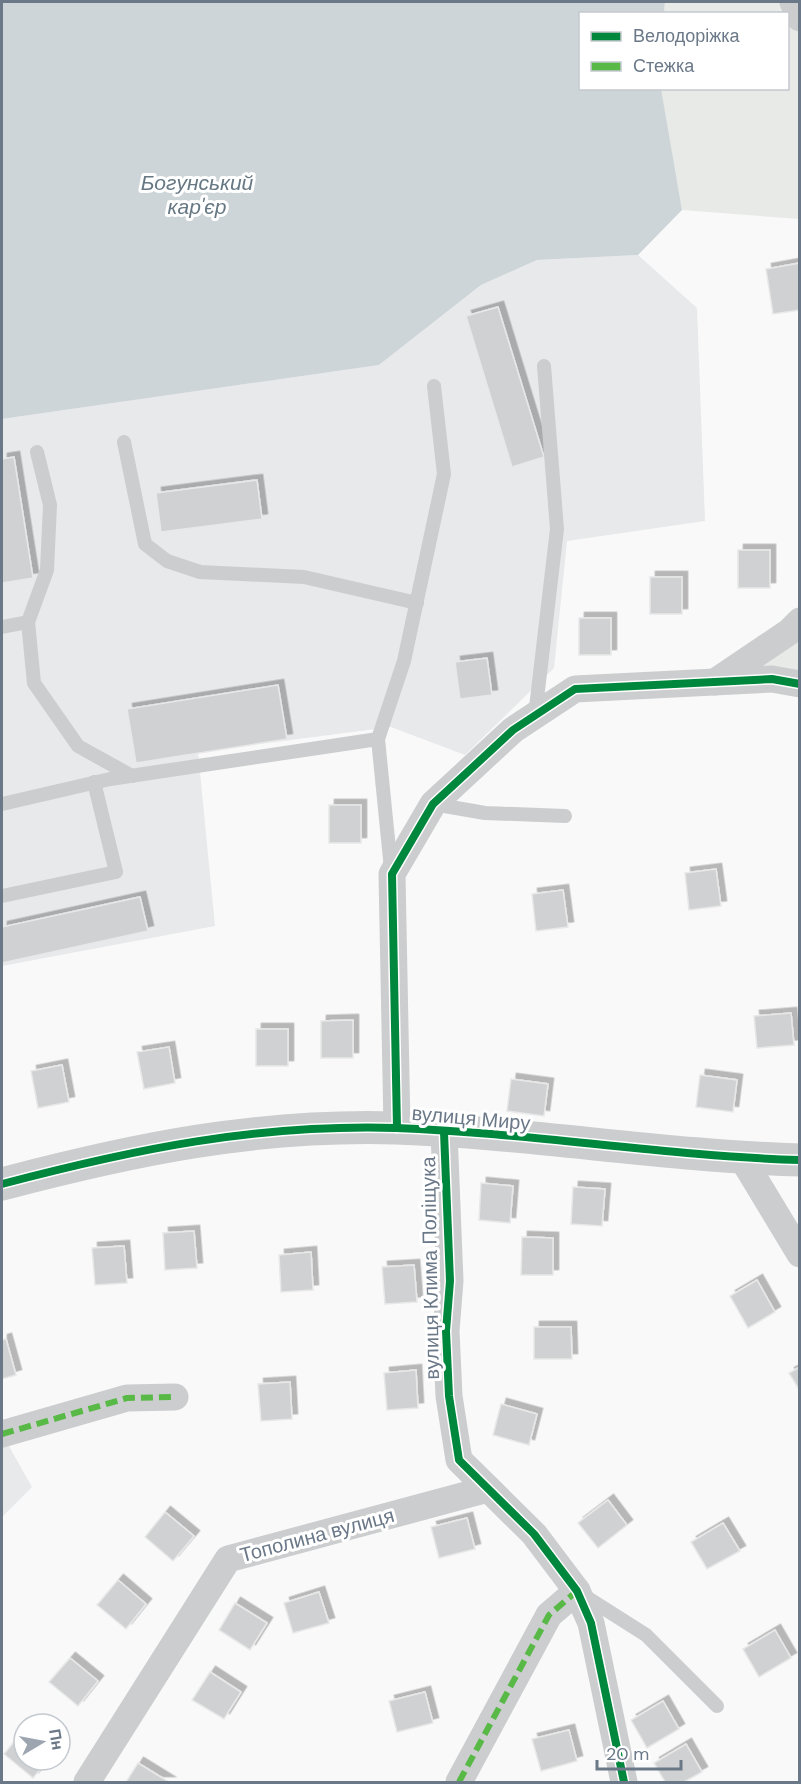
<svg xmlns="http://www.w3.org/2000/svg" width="801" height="1784" font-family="'DM Sans',sans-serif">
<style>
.built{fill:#e7e9ea}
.green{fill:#e7eae6}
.water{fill:#ced5d8}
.building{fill:#cfd1d2;stroke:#e8e8e8;stroke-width:1.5;filter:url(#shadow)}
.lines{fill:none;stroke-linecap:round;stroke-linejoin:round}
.service{stroke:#cccdce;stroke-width:14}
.minor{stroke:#cccdce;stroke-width:27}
.tertiary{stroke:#cccdce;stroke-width:33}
.quiet{stroke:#58b947;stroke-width:6;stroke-dasharray:12 6;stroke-linecap:butt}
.cycleway-casing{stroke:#fff;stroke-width:11}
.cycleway{stroke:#00873e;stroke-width:8}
.labels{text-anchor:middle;stroke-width:6;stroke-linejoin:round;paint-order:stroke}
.street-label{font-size:20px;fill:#6a7888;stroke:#fff}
.water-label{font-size:21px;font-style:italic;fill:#667883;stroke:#fff}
</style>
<defs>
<filter id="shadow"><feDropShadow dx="5.5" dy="-5.5" stdDeviation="0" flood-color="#0004"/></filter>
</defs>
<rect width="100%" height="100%" fill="#f9f9f9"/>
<!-- built -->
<g class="built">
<polygon points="638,255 697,308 705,521 567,541 554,668 465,755 391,727 198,752 215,926 2,966 2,419 379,365 481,285 537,260"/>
<polygon points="6,1441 32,1487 2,1517 2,1442"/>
</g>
<!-- green -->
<g class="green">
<polygon points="665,2 793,2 800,18 799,219 682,210 661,94 661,89 788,88 788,14 664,13"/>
<polygon points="799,621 799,684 714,682"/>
</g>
<!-- water -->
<polygon class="water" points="2,2 665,2 664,13 580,14 580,88 661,89 682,210 638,255 537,260 481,285 379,365 2,419"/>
<!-- building -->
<g class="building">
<polygon points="800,263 800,310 773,314 766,269"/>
<polygon points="498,307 544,457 512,467 466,316"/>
<polygon points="14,457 33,578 2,583 2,459"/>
<polygon points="257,480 262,519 161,532 156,493"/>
<rect x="738" y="550" width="32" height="38"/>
<rect x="650" y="577" width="32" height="37"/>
<rect x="579" y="618" width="32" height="37"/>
<polygon points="487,658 492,695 460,699 455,662"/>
<polygon points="278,685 287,739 136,763 127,709"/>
<rect x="329" y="805" width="32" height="38"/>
<polygon points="716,869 721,906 689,910 685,873"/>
<polygon points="563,890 568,927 536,931 532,894"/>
<polygon points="140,897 148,931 2,963 2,927"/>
<polygon points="791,1013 794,1045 757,1048 754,1016"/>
<polygon points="353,1020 353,1058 321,1058 321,1021"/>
<rect x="256" y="1029" width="32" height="37"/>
<polygon points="169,1047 175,1083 144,1089 137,1052"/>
<polygon points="62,1065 69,1102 38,1108 31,1071"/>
<polygon points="700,1075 737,1080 733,1112 696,1107"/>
<polygon points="511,1079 548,1084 544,1116 507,1111"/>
<polygon points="481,1183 513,1186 510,1223 479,1220"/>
<polygon points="573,1187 605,1189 602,1226 571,1224"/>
<polygon points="194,1231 197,1268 165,1270 163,1233"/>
<polygon points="522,1237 553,1238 553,1275 521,1275"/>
<polygon points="124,1246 127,1283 95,1285 92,1248"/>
<polygon points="311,1252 313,1290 281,1292 279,1255"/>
<polygon points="414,1265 417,1302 385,1304 382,1267"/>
<polygon points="757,1280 775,1312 748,1328 730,1296"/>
<polygon points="534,1327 571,1327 572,1359 534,1359"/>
<polygon points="6,1339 16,1375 2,1379 2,1340"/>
<polygon points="800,1367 800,1391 789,1373"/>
<polygon points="416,1370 418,1408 387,1410 384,1373"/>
<polygon points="290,1382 292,1419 261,1421 258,1384"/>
<polygon points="501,1404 537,1414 529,1445 493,1435"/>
<polygon points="608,1500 627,1525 598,1548 578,1523"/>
<polygon points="165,1512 194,1536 173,1561 145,1537"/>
<polygon points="467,1518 475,1549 439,1558 431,1527"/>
<polygon points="723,1523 740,1551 707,1569 691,1542"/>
<polygon points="118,1580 146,1604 126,1629 97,1605"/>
<polygon points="319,1592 329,1623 293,1633 284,1603"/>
<polygon points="235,1603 267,1623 250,1650 219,1630"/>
<polygon points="775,1630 791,1658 759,1677 743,1649"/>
<polygon points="70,1658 98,1681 78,1706 49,1682"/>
<polygon points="210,1672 241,1692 224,1719 192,1700"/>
<polygon points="425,1692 433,1723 397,1732 389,1701"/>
<polygon points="663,1701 679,1729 647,1748 631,1720"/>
<polygon points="24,1730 24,1760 48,1760 33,1778 4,1754"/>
<polygon points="569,1730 577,1761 541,1771 532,1739"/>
<polygon points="686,1744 702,1772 684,1782 665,1782 654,1763"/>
<polygon points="138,1763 169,1782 126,1782"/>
</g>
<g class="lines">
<!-- service -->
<g class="service">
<polyline points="124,442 145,544 167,561 200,572 304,577 417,603"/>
<polyline points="28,622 47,570 50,505 37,452"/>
<polyline points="2,627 28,622 34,683 78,746 132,776"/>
<polyline points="535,716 557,529 544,366"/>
<polyline points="378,739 404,661 444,474 434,386"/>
<polyline points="2,804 110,779 378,739 391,869"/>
<polyline points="433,804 485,813 565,816"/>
<polyline points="2,896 116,872 94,782"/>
<polyline points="583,1595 646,1635 717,1706"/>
</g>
<!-- minor -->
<g class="minor">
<polyline points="793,2 800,18"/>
<polyline points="715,682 789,632 800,621"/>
<polyline points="397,1128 392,874 433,804 513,730 575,689 772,679 800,684"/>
<polyline points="444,1132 450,1281 446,1331 449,1396 459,1460 534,1534 577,1591 591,1623 624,1782"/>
<polyline points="742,1158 800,1254"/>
<polyline points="2,1434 127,1398 175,1397"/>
<polyline points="87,1782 228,1559 488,1489"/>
<polyline points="459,1782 549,1615 577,1591"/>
</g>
<!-- tertiary -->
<path class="tertiary" d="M2,1184C135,1149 256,1124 396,1128C531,1133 665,1156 800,1160"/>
<!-- quiet -->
<g class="quiet">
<polyline points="2,1434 127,1398 175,1397"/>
<polyline points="459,1782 549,1615 577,1591"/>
</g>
<!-- cycleway casing -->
<g class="cycleway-casing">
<g id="cycleway">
<polyline points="397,1128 392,874 433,804 513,730 575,689 772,679 800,684"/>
<polyline points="444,1132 450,1281 446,1331 449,1396 459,1460 534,1534 577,1591 591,1623 624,1782"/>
<path d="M2,1184C135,1149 256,1124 396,1128C531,1133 665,1156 800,1160"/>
</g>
</g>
<!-- cycleway -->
<use href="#cycleway" class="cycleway"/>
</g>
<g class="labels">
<!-- street labels -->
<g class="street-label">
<text transform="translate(471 1118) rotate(5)" y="7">вулиця Миру</text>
<text transform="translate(430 1268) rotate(-91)" y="7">вулиця Клима Поліщука</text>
<text transform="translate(317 1535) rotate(-15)" y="7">Тополина вулиця</text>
</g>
<!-- water labels -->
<g class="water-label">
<text x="197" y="190">Богунський<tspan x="197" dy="24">кар'єр</tspan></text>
</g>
</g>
<!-- border -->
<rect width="801" height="1784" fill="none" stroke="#6a7888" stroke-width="6"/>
<!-- legend -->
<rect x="579" y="12" width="210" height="78" fill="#ffffff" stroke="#c3c9cf" stroke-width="1.5"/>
<rect x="591" y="32" width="30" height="9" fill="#00873e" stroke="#c3c9cf" stroke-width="1.5"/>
<text x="633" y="42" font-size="18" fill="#6a7888">Велодоріжка</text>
<rect x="591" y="62" width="30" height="9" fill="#58b947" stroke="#c3c9cf" stroke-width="1.5"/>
<text x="633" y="72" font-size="18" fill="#6a7888">Стежка</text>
<!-- north arrow -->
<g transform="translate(42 1742) rotate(80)"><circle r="28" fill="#ffffff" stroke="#c3c9cf" stroke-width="1.5"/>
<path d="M0-4.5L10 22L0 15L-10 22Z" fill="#9ca5b0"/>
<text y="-9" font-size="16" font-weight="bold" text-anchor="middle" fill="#6a7888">Пн</text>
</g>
<!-- scale -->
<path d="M597 1760v9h84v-9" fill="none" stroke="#6a7888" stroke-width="3"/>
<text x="606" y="1760" font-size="18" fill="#6a7888" stroke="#ffffff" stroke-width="4.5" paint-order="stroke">20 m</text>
</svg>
